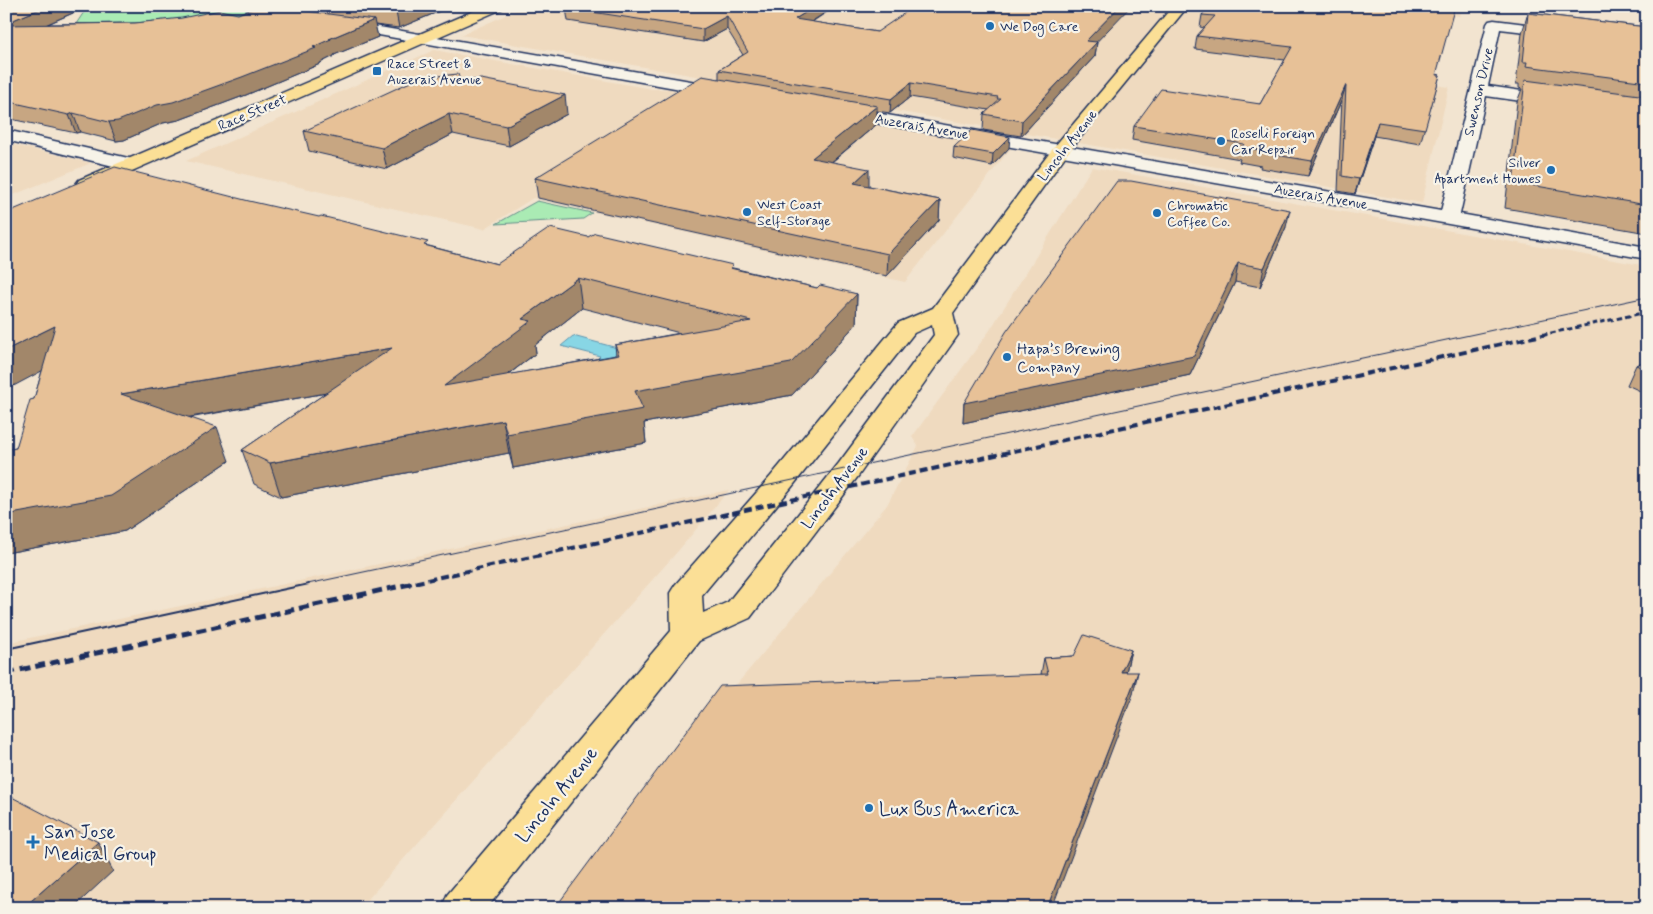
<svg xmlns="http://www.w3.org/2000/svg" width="1653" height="914" font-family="Mynerve,sans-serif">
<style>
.built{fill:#efdabf}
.green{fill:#aaebb4;stroke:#628d89}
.water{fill:#88d6e5;stroke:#5c93af}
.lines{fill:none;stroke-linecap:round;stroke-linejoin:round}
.minor-casing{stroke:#1b2f5e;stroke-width:3}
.major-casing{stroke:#1b2f5e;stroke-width:3}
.minor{fill:#f7f3e8;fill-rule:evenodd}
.major{fill:#fbdf96;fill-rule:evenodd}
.tram-far1{stroke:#1b2f5e;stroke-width:1}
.tram{stroke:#1b2f5e;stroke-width:2}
.rail-far2{stroke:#1b2f5e;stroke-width:3;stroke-dasharray:5.5 3;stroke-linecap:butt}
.rail-far1{stroke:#1b2f5e;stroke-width:4;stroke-dasharray:8 4;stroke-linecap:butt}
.rail{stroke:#1b2f5e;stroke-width:5;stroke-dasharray:10 5;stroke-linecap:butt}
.wall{fill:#c7a682;stroke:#1b2f5e;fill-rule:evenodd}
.shaded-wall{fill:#a2876a;stroke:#1b2f5e}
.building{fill:#e7c197;stroke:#1b2f5e;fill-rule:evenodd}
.poi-dot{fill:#1f6fb2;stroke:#f7f3e8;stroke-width:2}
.labels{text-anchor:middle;stroke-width:4.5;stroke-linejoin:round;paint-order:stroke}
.far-poi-label{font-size:14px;fill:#1b2f5e;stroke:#f7f3e8;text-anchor:start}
.far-street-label{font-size:14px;fill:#1b2f5e;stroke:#f7f3e8}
.poi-label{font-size:16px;fill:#1b2f5e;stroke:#f7f3e8;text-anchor:start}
.street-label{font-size:16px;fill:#1b2f5e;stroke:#f7f3e8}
.near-street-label{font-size:19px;fill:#1b2f5e;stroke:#f7f3e8}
.near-poi-label{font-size:19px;fill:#1b2f5e;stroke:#f7f3e8;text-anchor:start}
</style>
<rect width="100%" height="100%" fill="#f2e4d0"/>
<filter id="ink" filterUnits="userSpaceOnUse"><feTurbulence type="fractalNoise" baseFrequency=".02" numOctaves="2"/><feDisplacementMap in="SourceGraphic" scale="10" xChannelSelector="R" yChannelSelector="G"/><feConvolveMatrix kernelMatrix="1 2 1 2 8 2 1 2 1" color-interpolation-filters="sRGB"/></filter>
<g filter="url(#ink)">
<!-- built -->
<g class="built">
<polygon points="526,6 1462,6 1459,16 1453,15 1434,85 1449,87 1422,203 461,35"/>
<polygon points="434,50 652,89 670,89 1011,148 905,282 533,198 484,229 186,161"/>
<polygon points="6,143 91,163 6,198"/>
<polygon points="1092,167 1647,266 1647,908 572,908 727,696 887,505 918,446 912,437 990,330"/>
<polygon points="729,490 678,551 360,908 6,908 6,643"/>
</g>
<!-- green -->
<g class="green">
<polygon points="98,6 298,6 214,25 76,24 84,12"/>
<polygon points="537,201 592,213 583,219 496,224"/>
</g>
<!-- water -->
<polygon class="water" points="573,336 621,349 607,361 598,358 600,356 561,346"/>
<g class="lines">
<!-- minor casing -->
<g class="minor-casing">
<g id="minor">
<polygon points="339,20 725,87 731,88 733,92 731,96 725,97 334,27 332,24 334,21"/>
<polygon points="1494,20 1566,29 1568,32 1566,35 1561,36 1500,29 1488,86 1556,96 1562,97 1564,101 1562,105 1556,106 1486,96 1460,214 1647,247 1647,259 841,117 835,116 832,112 835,108 841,107 1441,211 1487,24 1489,21"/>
<polygon points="6,130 137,160 139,164 137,168 130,170 6,140"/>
</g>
</g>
<!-- major casing -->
<g class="major-casing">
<g id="major">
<polygon points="485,6 504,6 502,9 93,188 86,190 79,188 76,184 79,180"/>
<path d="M1173,6H1188L1066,155L953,313L958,335L859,475L750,618L699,641L487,908H442L447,895L671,631L670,593L675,585L771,476L898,323L933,308L1054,147ZM932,325L934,335L839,463L728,602L703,613L702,595L791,488L914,333Z"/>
</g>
</g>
<!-- minor -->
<use href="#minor" class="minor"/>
<!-- major -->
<use href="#major" class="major"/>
<!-- tram-far1 -->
<polyline class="tram-far1" points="303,585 1647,297"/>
<!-- tram -->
<polyline class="tram" points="6,649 309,584"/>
<!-- rail-far2 -->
<polyline class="rail-far2" points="1542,335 1647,312"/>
<!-- rail-far1 -->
<polyline class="rail-far1" points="404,585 1547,334"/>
<!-- rail -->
<polyline class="rail" points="6,673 410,584"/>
</g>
<!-- wall -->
<g class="wall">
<polygon points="6,6 89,6 48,24 135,23 238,14 259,6 452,6 399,28 375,25 378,37 334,55 334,56 320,63 320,64 246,95 179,120 163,123 124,140 116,141 80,132 76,133 6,118"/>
<polygon points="571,6 836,6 812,22 877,32 1097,42 1095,56 1021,136 983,130 984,114 989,110 910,97 890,113 877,111 877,124 832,162 869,186 940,200 939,220 887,276 538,198 535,178 719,79 719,70 743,55 727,29 703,42 568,21 566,8"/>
<polygon points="1209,6 1440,75 1420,144 1374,136 1355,194 1338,191 1342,99 1308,176 1260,168 1261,166 1239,162 1240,159 1132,140 1134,126 1260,104 1285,60 1195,49 1197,36 1204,28 1200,27 1202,15"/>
<polygon points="1528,13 1647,27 1647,233 1505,208 1517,102 1522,89 1519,88 1519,84 1516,84 1522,33"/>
<polygon points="460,81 567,114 509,146 453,134 387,169 309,151 304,131"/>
<polygon points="954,147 1009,148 992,166 953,158"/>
<path d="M6,213L429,246L497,264L588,237L733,268L817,288L857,294L856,324L792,395L644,423L646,443L513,468L509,453L281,497L254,484L242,450L326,393L189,418L229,461L125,531L6,553V450L16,448L34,399L42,371ZM582,308L680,333L615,345L616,355L508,375L536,353L535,345Z"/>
<polygon points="1286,227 1260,287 1235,282 1190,375 963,423 964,403"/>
<polygon points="1647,360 1647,394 1627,385 1636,365"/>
<polygon points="1131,650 1126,672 1133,694 1041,674 1044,658 1074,656"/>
</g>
<!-- shaded-wall -->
<g class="shaded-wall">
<polygon points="47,6 89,6 8,41 6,36 6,23"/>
<polygon points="303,6 313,6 315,16 310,17 303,7"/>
<polygon points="410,6 452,6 399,28 396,12"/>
<polygon points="816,6 836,6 795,32 795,19"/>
<polygon points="1120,6 1131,6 1085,54 1086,41"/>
<polygon points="727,16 727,29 703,42 703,29"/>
<polygon points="374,20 378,37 334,55 334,56 320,63 320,64 246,95 179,120 163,123 124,140 116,141 109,122 313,47 329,39"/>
<polygon points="1097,42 1095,56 1021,136 1022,121"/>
<polygon points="911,83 910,97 890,113 891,99"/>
<polygon points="1346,85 1342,99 1308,176 1312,161"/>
<polygon points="565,95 567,114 509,146 506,126"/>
<polygon points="877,106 877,124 812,178 812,158"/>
<polygon points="73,113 80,132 76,133 69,115"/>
<polygon points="449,114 453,134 387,169 382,148"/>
<polygon points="1378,122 1374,136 1355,194 1359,179"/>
<polygon points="1010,137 1009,148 992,166 993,154"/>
<polygon points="869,169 869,189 854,183"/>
<polygon points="940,200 939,220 887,276 888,254"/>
<polygon points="1290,210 1286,227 1260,287 1264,268"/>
<polygon points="1238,263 1235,282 1190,375 963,423 964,403"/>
<polygon points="578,278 582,308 535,345 536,353 451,419 444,386 522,319"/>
<polygon points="857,294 856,324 792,395 644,423 646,443 513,468 507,434 635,391"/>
<polygon points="55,326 68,357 6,390 6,350"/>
<polygon points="392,348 400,380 134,427 121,394"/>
<polygon points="503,420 509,453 281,497 270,463"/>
<polygon points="217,427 229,461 125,531 6,553 6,515"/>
<polygon points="1131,650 1126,672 1121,672"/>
<polygon points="1138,672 1133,694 1052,908 1047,908"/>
<polygon points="98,842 113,871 73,908 23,908"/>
</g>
<!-- building -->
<g class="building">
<polygon points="6,6 47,6 6,23"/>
<polygon points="259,6 303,6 303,7 306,11 374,20 329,39 331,39 313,47 316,48 242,77 173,102 157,105 118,121 109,122 73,113 69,115 6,101 6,25 135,23 182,18 220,10 238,14"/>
<polygon points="354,6 410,6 396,12"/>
<polygon points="571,6 816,6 795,19 877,32 915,6 1120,6 1086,41 1097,42 1022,121 984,114 1001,99 997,99 998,97 911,83 891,99 719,70 748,52 727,16 703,29 566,8"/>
<polygon points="1209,6 1455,6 1436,75 1440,75 1425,129 1378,122 1359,179 1342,176 1346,85 1312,161 1264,153 1265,151 1242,147 1244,144 1134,126 1161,89 1260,104 1292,47 1197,36 1215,16 1202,15"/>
<polygon points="1528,13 1647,27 1647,82 1526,66 1527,62 1523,62"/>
<polygon points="458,74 460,81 481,79 565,95 506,126 449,114 382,148 304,131 419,78"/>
<polygon points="702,76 877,106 812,158 869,169 854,183 940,200 888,254 535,178"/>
<polygon points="1525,80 1647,96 1647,205 1513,182"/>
<polygon points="972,130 1010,137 993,154 954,147"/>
<path d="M115,167L249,201L319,217L321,216L428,242L424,245L497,264L550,228L588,237L595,233L733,265L730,268L817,288L820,285L857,294L791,363L635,391L643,409L507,434L503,420L270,463L242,450L392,348L121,394L217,427L111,496L6,515V450L16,448L30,400L34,399L55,326L6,350V213ZM578,278L751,321L615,345L619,355L444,386L531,321L522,319Z"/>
<polygon points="1117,181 1131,181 1290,210 1264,268 1238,263 1194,356 964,403 1006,332"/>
<polygon points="1647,360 1647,370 1636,365"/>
<polygon points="1084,635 1131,650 1121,672 1138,672 1047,908 555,908 720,686 1048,674 1044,658 1074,656"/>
<polygon points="6,794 98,842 23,908 6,908"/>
</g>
</g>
<!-- markers -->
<g class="poi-dot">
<circle cx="990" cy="26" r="5"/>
<rect x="372" y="66" width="10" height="10" rx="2.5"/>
<circle cx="1221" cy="141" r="5"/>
<circle cx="1551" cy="170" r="5"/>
<circle cx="747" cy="212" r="5"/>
<circle cx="1157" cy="213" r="5"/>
<circle cx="1007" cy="357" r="5"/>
<circle cx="869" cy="808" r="5"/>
<path d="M30.5 834.5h5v5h5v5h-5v5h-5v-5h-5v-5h5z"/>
</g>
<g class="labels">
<!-- far-poi labels -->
<g class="far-poi-label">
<text x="1000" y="31">We Dog Care</text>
<text x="387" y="68">Race Street &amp;<tspan x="387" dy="16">Auzerais Avenue</tspan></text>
<text x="1231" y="138">Roselli Foreign<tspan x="1231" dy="16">Car Repair</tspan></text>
<text x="1541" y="167" text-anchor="end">Silver<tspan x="1541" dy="16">Apartment Homes</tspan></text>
<text x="757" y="209">West Coast<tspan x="757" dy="16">Self-Storage</tspan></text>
<text x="1167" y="210">Chromatic<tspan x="1167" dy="16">Coffee Co.</tspan></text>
</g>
<!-- far-street labels -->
<g class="far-street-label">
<text transform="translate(1478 92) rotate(-77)" y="5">Swenson Drive</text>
<text transform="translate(252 112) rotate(-23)" y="5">Race Street</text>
<text transform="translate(922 126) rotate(10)" y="5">Auzerais Avenue</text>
<text transform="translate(1067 145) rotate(-52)" y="5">Lincoln Avenue</text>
<text transform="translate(1321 196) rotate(10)" y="5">Auzerais Avenue</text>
</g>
<!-- poi labels -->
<g class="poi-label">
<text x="1017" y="354">Hapa’s Brewing<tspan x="1017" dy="18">Company</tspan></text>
</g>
<!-- street labels -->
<g class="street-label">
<text transform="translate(834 487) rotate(-53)" y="6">Lincoln Avenue</text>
</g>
<!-- near-street labels -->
<g class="near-street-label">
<text transform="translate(556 794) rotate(-51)" y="7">Lincoln Avenue</text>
</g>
<!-- near-poi labels -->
<g class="near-poi-label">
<text x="879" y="815">Lux Bus America</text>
<text x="44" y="838">San Jose<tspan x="44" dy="22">Medical Group</tspan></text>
</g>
</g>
<!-- margin -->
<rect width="1653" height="914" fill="none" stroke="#f7f3e8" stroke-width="25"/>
<rect x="12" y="12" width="1628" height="889" fill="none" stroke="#1b2f5e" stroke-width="2" filter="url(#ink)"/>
</svg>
